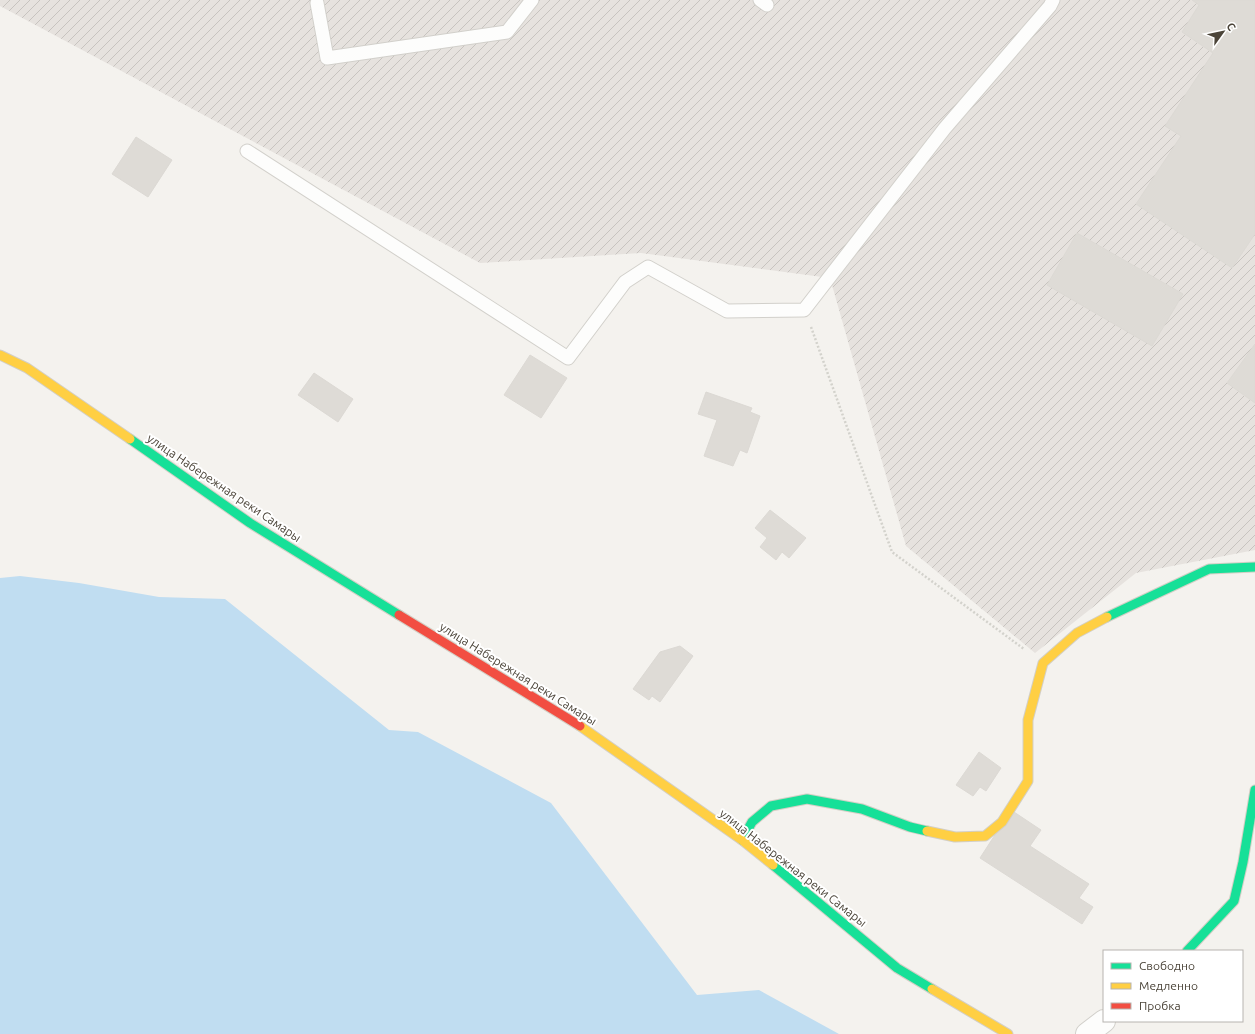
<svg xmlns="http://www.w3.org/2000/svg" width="1255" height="1034" font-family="Ubuntu,sans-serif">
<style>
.industrial{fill:url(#industrial-furrows)}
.water{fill:#c0ddf1}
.building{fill:#dedbd6;stroke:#dcd9d4}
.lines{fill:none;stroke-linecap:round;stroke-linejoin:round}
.lane-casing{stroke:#d2d0cb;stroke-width:15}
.street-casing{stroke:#d2d0cb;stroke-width:24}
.fast-casing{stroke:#d3cfc5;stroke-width:11}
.slow-casing{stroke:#d3cfc5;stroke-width:11}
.jam-casing{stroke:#d3cfc5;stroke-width:11}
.path{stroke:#d3d2cc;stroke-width:2.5;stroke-dasharray:2 2;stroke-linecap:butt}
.lane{stroke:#fdfdfc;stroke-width:13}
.street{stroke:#fdfdfc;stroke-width:22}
.fast{stroke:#16e098;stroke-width:9}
.slow{stroke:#ffcf43;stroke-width:9}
.jam{stroke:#f24e42;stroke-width:9}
.labels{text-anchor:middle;stroke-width:4;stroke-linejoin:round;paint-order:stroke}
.street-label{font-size:12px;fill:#4b4439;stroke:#fff}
</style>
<defs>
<pattern id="industrial-furrows" width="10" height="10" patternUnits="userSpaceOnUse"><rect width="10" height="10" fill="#e6e2de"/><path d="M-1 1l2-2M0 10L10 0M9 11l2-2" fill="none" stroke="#c7c3bf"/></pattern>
</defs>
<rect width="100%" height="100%" fill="#f4f2ee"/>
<!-- industrial -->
<polygon class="industrial" points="0,0 1255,0 1255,550 1136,573 1035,653 906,546 830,278 641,253 480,263 0,6"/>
<!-- water -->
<polygon class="water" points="20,576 79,583 159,597 225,599 389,730 418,732 551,803 697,995 759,990 839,1034 0,1034 0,578"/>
<!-- building -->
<g class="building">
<polygon points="1192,0 1255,0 1255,234 1232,268 1136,204 1181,136 1165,126 1213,53 1182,32 1199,5"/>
<polygon points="136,137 172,160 148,197 112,174"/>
<polygon points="1077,233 1183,294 1152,346 1047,285"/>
<polygon points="1255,344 1255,403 1227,383"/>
<polygon points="530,355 567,378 541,418 504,395"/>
<polygon points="314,373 353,399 338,422 298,395"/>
<polygon points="706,392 752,408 750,412 760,416 747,453 740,450 733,466 704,456 717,420 698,414"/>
<polygon points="770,510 806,538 789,558 782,552 776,560 760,547 767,538 755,528"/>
<polygon points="680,646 693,656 660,702 652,696 649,700 633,689 660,652"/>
<polygon points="979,752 1001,768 986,791 980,787 973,796 956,785"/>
<polygon points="1011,810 1041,830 1030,846 1089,884 1079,898 1093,907 1082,924 980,858"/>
</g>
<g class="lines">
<!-- lane casing -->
<g class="lane-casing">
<g id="lane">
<polyline points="760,0 767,5"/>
<polyline points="317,3 327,58 507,32 532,0"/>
<polyline points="247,151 568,358 625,282 648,267 727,311 804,310 945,128 1050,6 1053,0"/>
</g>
</g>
<!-- street casing -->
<g class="street-casing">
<polyline id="street" points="1087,1034 1104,1021"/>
</g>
<!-- fast casing -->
<g class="fast-casing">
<g id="fast">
<polyline points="130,439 250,523 399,615"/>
<polyline points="1107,617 1209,569 1255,567"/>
<polyline points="742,840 752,822 771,806 807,799 862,809 910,827 927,831"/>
<polyline points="773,865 897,968 932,989"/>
<polyline points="1187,951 1234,901 1243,862 1255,790"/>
</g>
</g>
<!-- slow casing -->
<g class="slow-casing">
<g id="slow">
<polyline points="0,355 27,368 130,439"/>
<polyline points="580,726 742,840 773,865"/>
<polyline points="927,831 955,837 985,836 1002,822 1028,781 1028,720 1043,663 1077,633 1107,617"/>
<polyline points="932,989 1008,1034"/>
</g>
</g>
<!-- jam casing -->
<g class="jam-casing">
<polyline id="jam" points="399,615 580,726"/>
</g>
<!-- path -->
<polyline class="path" points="811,327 892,552 1024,649"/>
<!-- lane -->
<use href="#lane" class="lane"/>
<!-- street -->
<use href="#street" class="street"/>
<!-- fast -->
<use href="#fast" class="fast"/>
<!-- slow -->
<use href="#slow" class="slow"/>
<!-- jam -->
<use href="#jam" class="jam"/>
</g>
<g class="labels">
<!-- street labels -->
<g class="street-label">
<text transform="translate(224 488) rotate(34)" y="4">улица Набережная реки Самары</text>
<text transform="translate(518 674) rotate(32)" y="4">улица Набережная реки Самары</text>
<text transform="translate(793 868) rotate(38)" y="4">улица Набережная реки Самары</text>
</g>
</g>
<!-- legend -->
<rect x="1103" y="950" width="140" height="72" fill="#ffffff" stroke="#b7b4b0"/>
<rect x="1111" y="963" width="20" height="6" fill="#16e098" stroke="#b7b4b0"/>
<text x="1139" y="970" font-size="12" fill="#4b4439">Свободно</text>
<rect x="1111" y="983" width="20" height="6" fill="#ffcf43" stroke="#b7b4b0"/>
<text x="1139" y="990" font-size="12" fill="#4b4439">Медленно</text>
<rect x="1111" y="1003" width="20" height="6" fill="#f24e42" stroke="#b7b4b0"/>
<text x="1139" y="1010" font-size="12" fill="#4b4439">Пробка</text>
<!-- north arrow -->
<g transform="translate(1223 32) rotate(57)" stroke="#ffffff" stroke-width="3" paint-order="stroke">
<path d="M0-3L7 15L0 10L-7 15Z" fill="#4b4439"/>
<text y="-6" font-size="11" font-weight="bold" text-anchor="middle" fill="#4b4439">С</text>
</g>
</svg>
